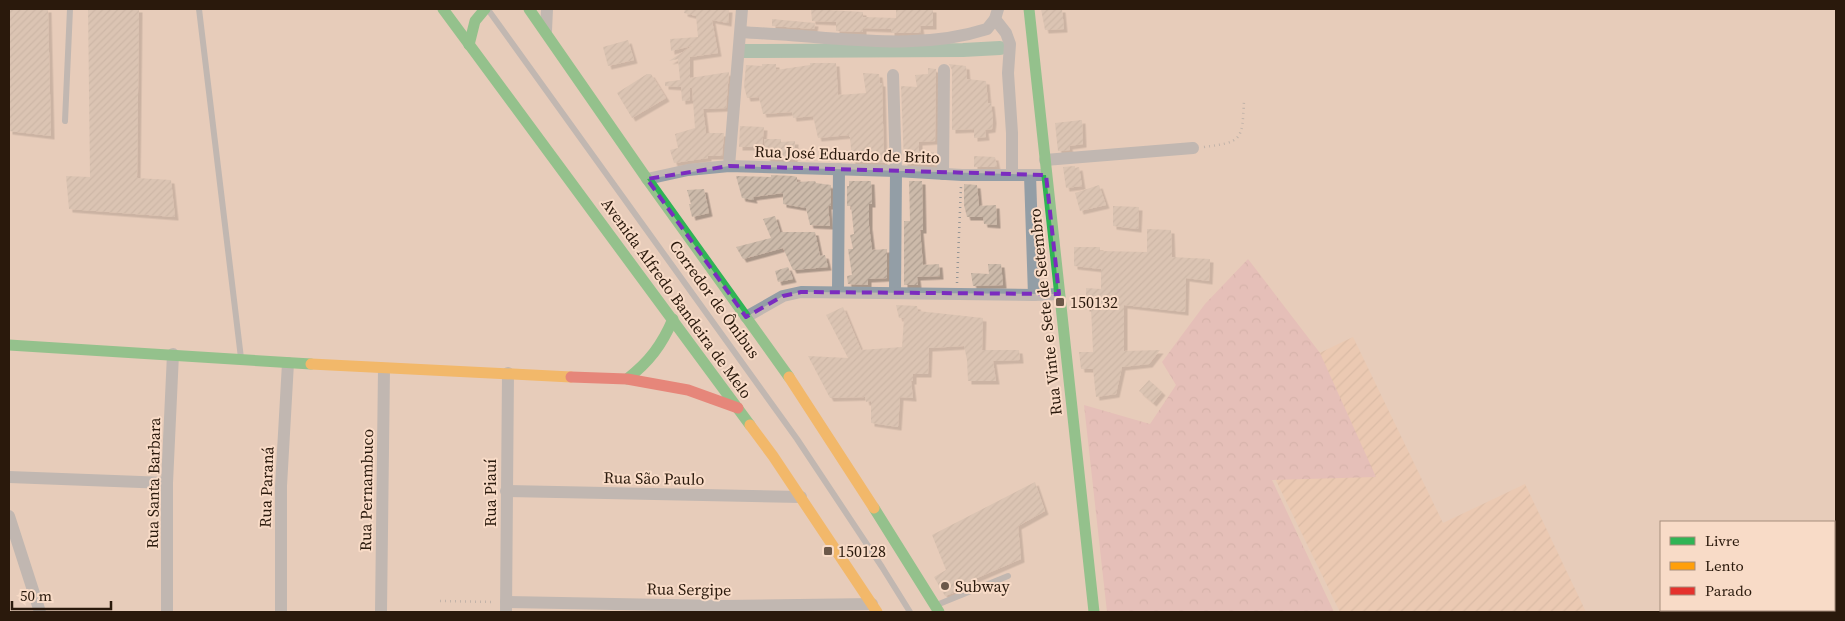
<svg xmlns="http://www.w3.org/2000/svg" width="1845" height="621" font-family="'Source Serif 4',serif">
<style>
.industrial{fill:url(#industrial-furrows)}
.forest{fill:url(#forest-crowns)}
.lines{fill:none;stroke-linecap:round;stroke-linejoin:round}
.canal{stroke:#6bb09b;stroke-width:14}
.building{fill:url(#building-hatch);filter:url(#shadow)}
.path{stroke:#949595;stroke-width:2.5;stroke-dasharray:1 4;stroke-linecap:butt}
.lane{stroke:#939ea6;stroke-width:6}
.street{stroke:#939ea6;stroke-width:12}
.fast{stroke:#30b455;stroke-width:11}
.slow{stroke:#ff9f0a;stroke-width:11}
.jam{stroke:#e5322d;stroke-width:11}
.marked{fill:none;stroke:#7b2cbf;stroke-width:4;stroke-dasharray:10 6;stroke-linejoin:round}
.poi-dot{fill:#6c5849;stroke:#f8dbc7;stroke-width:2}
.labels{text-anchor:middle;stroke-width:4;stroke-linejoin:round;paint-order:stroke}
.street-label{font-size:16px;fill:#2a190c;stroke:#f8dbc7}
.poi-label{font-size:16px;fill:#2a190c;stroke:#f8dbc7;text-anchor:start}
</style>
<defs>
<pattern id="industrial-furrows" width="10" height="10" patternUnits="userSpaceOnUse" patternTransform="scale(1.25)"><rect width="10" height="10" fill="#efc5a8"/><path d="M-1 1l2-2M0 10L10 0M9 11l2-2" fill="none" stroke="#cda98f"/></pattern>
<pattern id="forest-crowns" width="20" height="18" patternUnits="userSpaceOnUse" patternTransform="scale(1.25)"><rect width="20" height="18" fill="#e3afb5"/><path d="M2 6a3 3 0 1 1 6 0M12 15a3 3 0 1 1 6 0" fill="none" stroke="#c3969a"/></pattern>
<pattern id="building-hatch" width="6" height="6" patternUnits="userSpaceOnUse" patternTransform="scale(1.25)"><rect width="6" height="6" fill="#ccbaaa"/><path d="M-1 1l2-2M0 6l6-6M5 7l2-2" fill="none" stroke="#af9f91"/></pattern>
<filter id="shadow"><feDropShadow dx="3.5" dy="3.5" stdDeviation="0" flood-color="#0004"/></filter>
</defs>
<rect width="100%" height="100%" fill="#e7ccba"/>
<!-- industrial -->
<polygon class="industrial" points="1353,337 1443,523 1525,484 1586,612 1340,612 1234,394"/>
<!-- forest -->
<polygon class="forest" points="1248,259 1320,353 1376,477 1272,480 1334,612 1107,612 1084,405 1150,424 1176,385 1162,362 1205,304"/>
<g class="lines">
<!-- canal -->
<polyline class="canal" points="742,51 963,50 1000,48"/>
</g>
<!-- building -->
<g class="building">
<polygon points="9,9 48,9 51,136 9,131"/>
<polygon points="88,9 139,9 137,178 171,180 175,217 69,209 66,176 90,177"/>
<polygon points="685,9 729,9 728,23 712,20 718,53 690,57 690,78 729,72 726,108 703,109 706,133 724,133 722,156 708,156 708,158 674,163 670,150 678,148 675,134 695,128 692,88 690,88 690,100 682,101 681,87 665,86 665,82 680,80 678,59 669,61 692,46 671,51 670,39 698,37 696,16 684,13"/>
<polygon points="811,9 863,12 863,17 896,18 896,9 933,9 933,26 920,26 921,33 891,33 891,29 863,28 863,32 836,31 836,22 812,21"/>
<polygon points="1041,9 1062,9 1064,29 1045,30"/>
<polygon points="772,19 815,23 814,29 772,26"/>
<polygon points="628,40 634,60 608,66 603,47"/>
<polygon points="810,63 836,63 838,95 866,93 863,73 879,74 880,83 882,83 884,163 852,161 850,137 849,137 849,135 818,138 813,116 793,118 792,112 763,114 759,97 747,98 744,86 746,65 762,66 762,64 776,64 776,70 810,65"/>
<polygon points="949,64 966,66 967,79 986,81 988,103 991,103 993,120 992,129 985,130 986,137 974,138 974,129 952,130 952,70"/>
<polygon points="928,68 936,69 935,141 919,142 919,151 934,152 934,165 904,163 901,86 917,87 915,75 928,74"/>
<polygon points="647,74 651,74 666,98 632,118 617,93"/>
<polygon points="1082,120 1083,144 1069,146 1070,150 1058,151 1055,123"/>
<polygon points="740,126 764,127 762,147 739,147"/>
<polygon points="764,139 781,139 781,142 795,141 794,160 767,159"/>
<polygon points="974,156 995,157 997,167 974,167"/>
<polygon points="1075,166 1075,168 1079,167 1082,186 1066,188 1063,167"/>
<polygon points="771,175 793,176 797,177 797,182 815,181 816,183 831,185 831,206 828,206 830,226 810,225 806,208 783,204 783,193 753,197 754,200 742,198 736,176 771,177"/>
<polygon points="849,181 871,181 872,204 869,204 869,226 872,250 887,249 887,278 868,279 868,285 848,284 847,276 852,275 848,249 853,249 850,235 854,234 851,206 847,206 847,186 849,186"/>
<polygon points="909,181 922,181 923,230 920,230 923,265 939,264 940,276 917,277 918,285 904,285 904,221 910,221"/>
<polygon points="964,184 977,185 979,206 996,205 997,225 984,224 983,217 967,217 964,205"/>
<polygon points="1099,185 1106,205 1080,211 1075,193"/>
<polygon points="704,189 709,213 692,217 689,204 691,204 687,190"/>
<polygon points="1113,206 1139,207 1138,229 1113,226"/>
<polygon points="775,216 780,232 815,232 820,256 825,255 828,267 793,270 783,248 743,259 736,247 771,238 763,219"/>
<polygon points="1147,229 1171,230 1172,257 1210,259 1209,281 1186,278 1185,312 1124,305 1124,351 1160,350 1149,364 1122,367 1116,394 1096,397 1093,369 1081,369 1079,352 1093,352 1091,308 1086,308 1086,288 1101,289 1101,269 1074,266 1074,247 1100,247 1100,251 1147,252"/>
<polygon points="988,264 1001,264 1003,285 973,286 971,273 989,274"/>
<polygon points="788,267 793,279 778,282 775,271"/>
<polygon points="896,305 917,306 918,311 983,318 982,350 1019,350 1020,360 993,361 996,381 968,381 967,360 964,346 929,348 928,374 913,374 913,381 911,381 913,398 900,397 898,427 871,423 871,401 866,402 865,397 830,398 808,356 848,358 826,315 843,307 861,350 902,347 904,318 899,318"/>
<polygon points="1149,380 1162,392 1153,403 1139,391"/>
<polygon points="1035,482 1045,511 1018,526 1021,559 954,588 956,592 945,596 934,577 946,570 932,535"/>
</g>
<g class="lines">
<!-- path -->
<g class="path">
<path d="M1204,147C1243,142 1242,140 1244,101"/>
<polyline points="957,283 961,186"/>
<polyline points="440,601 495,602"/>
</g>
<!-- lane -->
<g class="lane">
<polyline points="199,9 241,358"/>
<polyline points="489,11 797,439 882,567 910,612"/>
<polyline points="65,121 70,9"/>
<polyline points="939,604 1008,576"/>
</g>
<!-- street -->
<g class="street">
<polyline points="995,19 1006,33 1010,44 1008,73 1012,133 1012,174"/>
<polyline points="546,31 547,9"/>
<path d="M741,32C769,34 797,35 825,38C880,42 934,46 987,29L995,19L998,9"/>
<polyline points="893,75 896,171 895,293"/>
<polyline points="1045,160 1193,148"/>
<polyline points="729,166 742,9"/>
<polyline points="943,174 944,70"/>
<polyline points="1030,175 1034,295"/>
<polyline points="647,179 688,170 729,166 896,171 962,175 1046,175"/>
<polyline points="838,291 839,169"/>
<polyline points="746,317 783,296 801,292 1034,295 1059,294"/>
<polyline points="9,477 167,483"/>
<polyline points="506,491 801,497"/>
<polyline points="9,516 40,612"/>
<polyline points="506,602 721,606 872,604"/>
<polyline points="167,612 167,483 173,354"/>
<polyline points="281,612 281,486 288,363"/>
<polyline points="381,612 384,369"/>
<polyline points="506,612 508,373"/>
</g>
<!-- fast -->
<g class="fast">
<polyline points="443,9 750,425"/>
<polyline points="529,9 647,179 789,377"/>
<polyline points="1029,9 1094,612"/>
<polyline points="469,45 475,21 485,9"/>
<polyline points="9,345 311,364"/>
<path d="M627,379C649,362 662,345 673,319"/>
<polyline points="874,508 939,612"/>
</g>
<!-- slow -->
<g class="slow">
<polyline points="311,364 571,377"/>
<polyline points="789,377 874,508"/>
<polyline points="750,425 773,456 877,612"/>
</g>
<!-- jam -->
<polyline class="jam" points="571,377 627,379 688,390 738,408"/>
</g>
<!-- marked area -->
<path d="M0 0H1845V621H0ZM729,166L1046,175L1059,294L801,292L783,296L746,317L647,179Z" fill="#e7ccba" fill-opacity=".55" fill-rule="evenodd"/>
<path class="marked" d="M729,166L1046,175L1059,294L801,292L783,296L746,317L647,179Z"/>
<!-- markers -->
<g class="poi-dot">
<rect x="1055" y="297" width="10" height="10" rx="2.5"/>
<rect x="823" y="546" width="10" height="10" rx="2.5"/>
<circle cx="945" cy="586" r="5"/>
</g>
<g class="labels">
<!-- street labels -->
<g class="street-label">
<text transform="translate(847 154) rotate(2)" y="6">Rua José Eduardo de Brito</text>
<text transform="translate(677 298) rotate(54)" y="6">Avenida Alfredo Bandeira de Melo</text>
<text transform="translate(715 299) rotate(54)" y="6">Corredor de Ônibus</text>
<text transform="translate(1045 312) rotate(-96)" y="6">Rua Vinte e Sete de Setembro</text>
<text transform="translate(654 478) rotate(1)" y="6">Rua São Paulo</text>
<text transform="translate(153 483) rotate(-89)" y="6">Rua Santa Barbara</text>
<text transform="translate(266 487) rotate(-88)" y="6">Rua Paraná</text>
<text transform="translate(366 490) rotate(-89)" y="6">Rua Pernambuco</text>
<text transform="translate(490 493) rotate(-90)" y="6">Rua Piauí</text>
<text transform="translate(689 589) rotate(1)" y="6">Rua Sergipe</text>
</g>
<!-- poi labels -->
<g class="poi-label">
<text x="1070" y="308">150132</text>
<text x="838" y="557">150128</text>
<text x="955" y="592">Subway</text>
</g>
</g>
<!-- border -->
<rect width="1845" height="621" fill="none" stroke="#2a190c" stroke-width="20"/>
<!-- legend -->
<rect x="1660" y="521" width="175" height="90" fill="#f8dbc7" stroke="#a68d7c"/>
<rect x="1670" y="537" width="25" height="8" fill="#30b455" stroke="#a68d7c"/>
<text x="1705" y="546" font-size="15" fill="#2a190c">Livre</text>
<rect x="1670" y="562" width="25" height="8" fill="#ff9f0a" stroke="#a68d7c"/>
<text x="1705" y="571" font-size="15" fill="#2a190c">Lento</text>
<rect x="1670" y="587" width="25" height="8" fill="#e5322d" stroke="#a68d7c"/>
<text x="1705" y="596" font-size="15" fill="#2a190c">Parado</text>
<!-- scale -->
<path d="M12 601v8h99v-8" fill="none" stroke="#2a190c" stroke-width="2.5"/>
<text x="20" y="601" font-size="15" fill="#2a190c" stroke="#f8dbc7" stroke-width="4" paint-order="stroke">50 m</text>
</svg>
